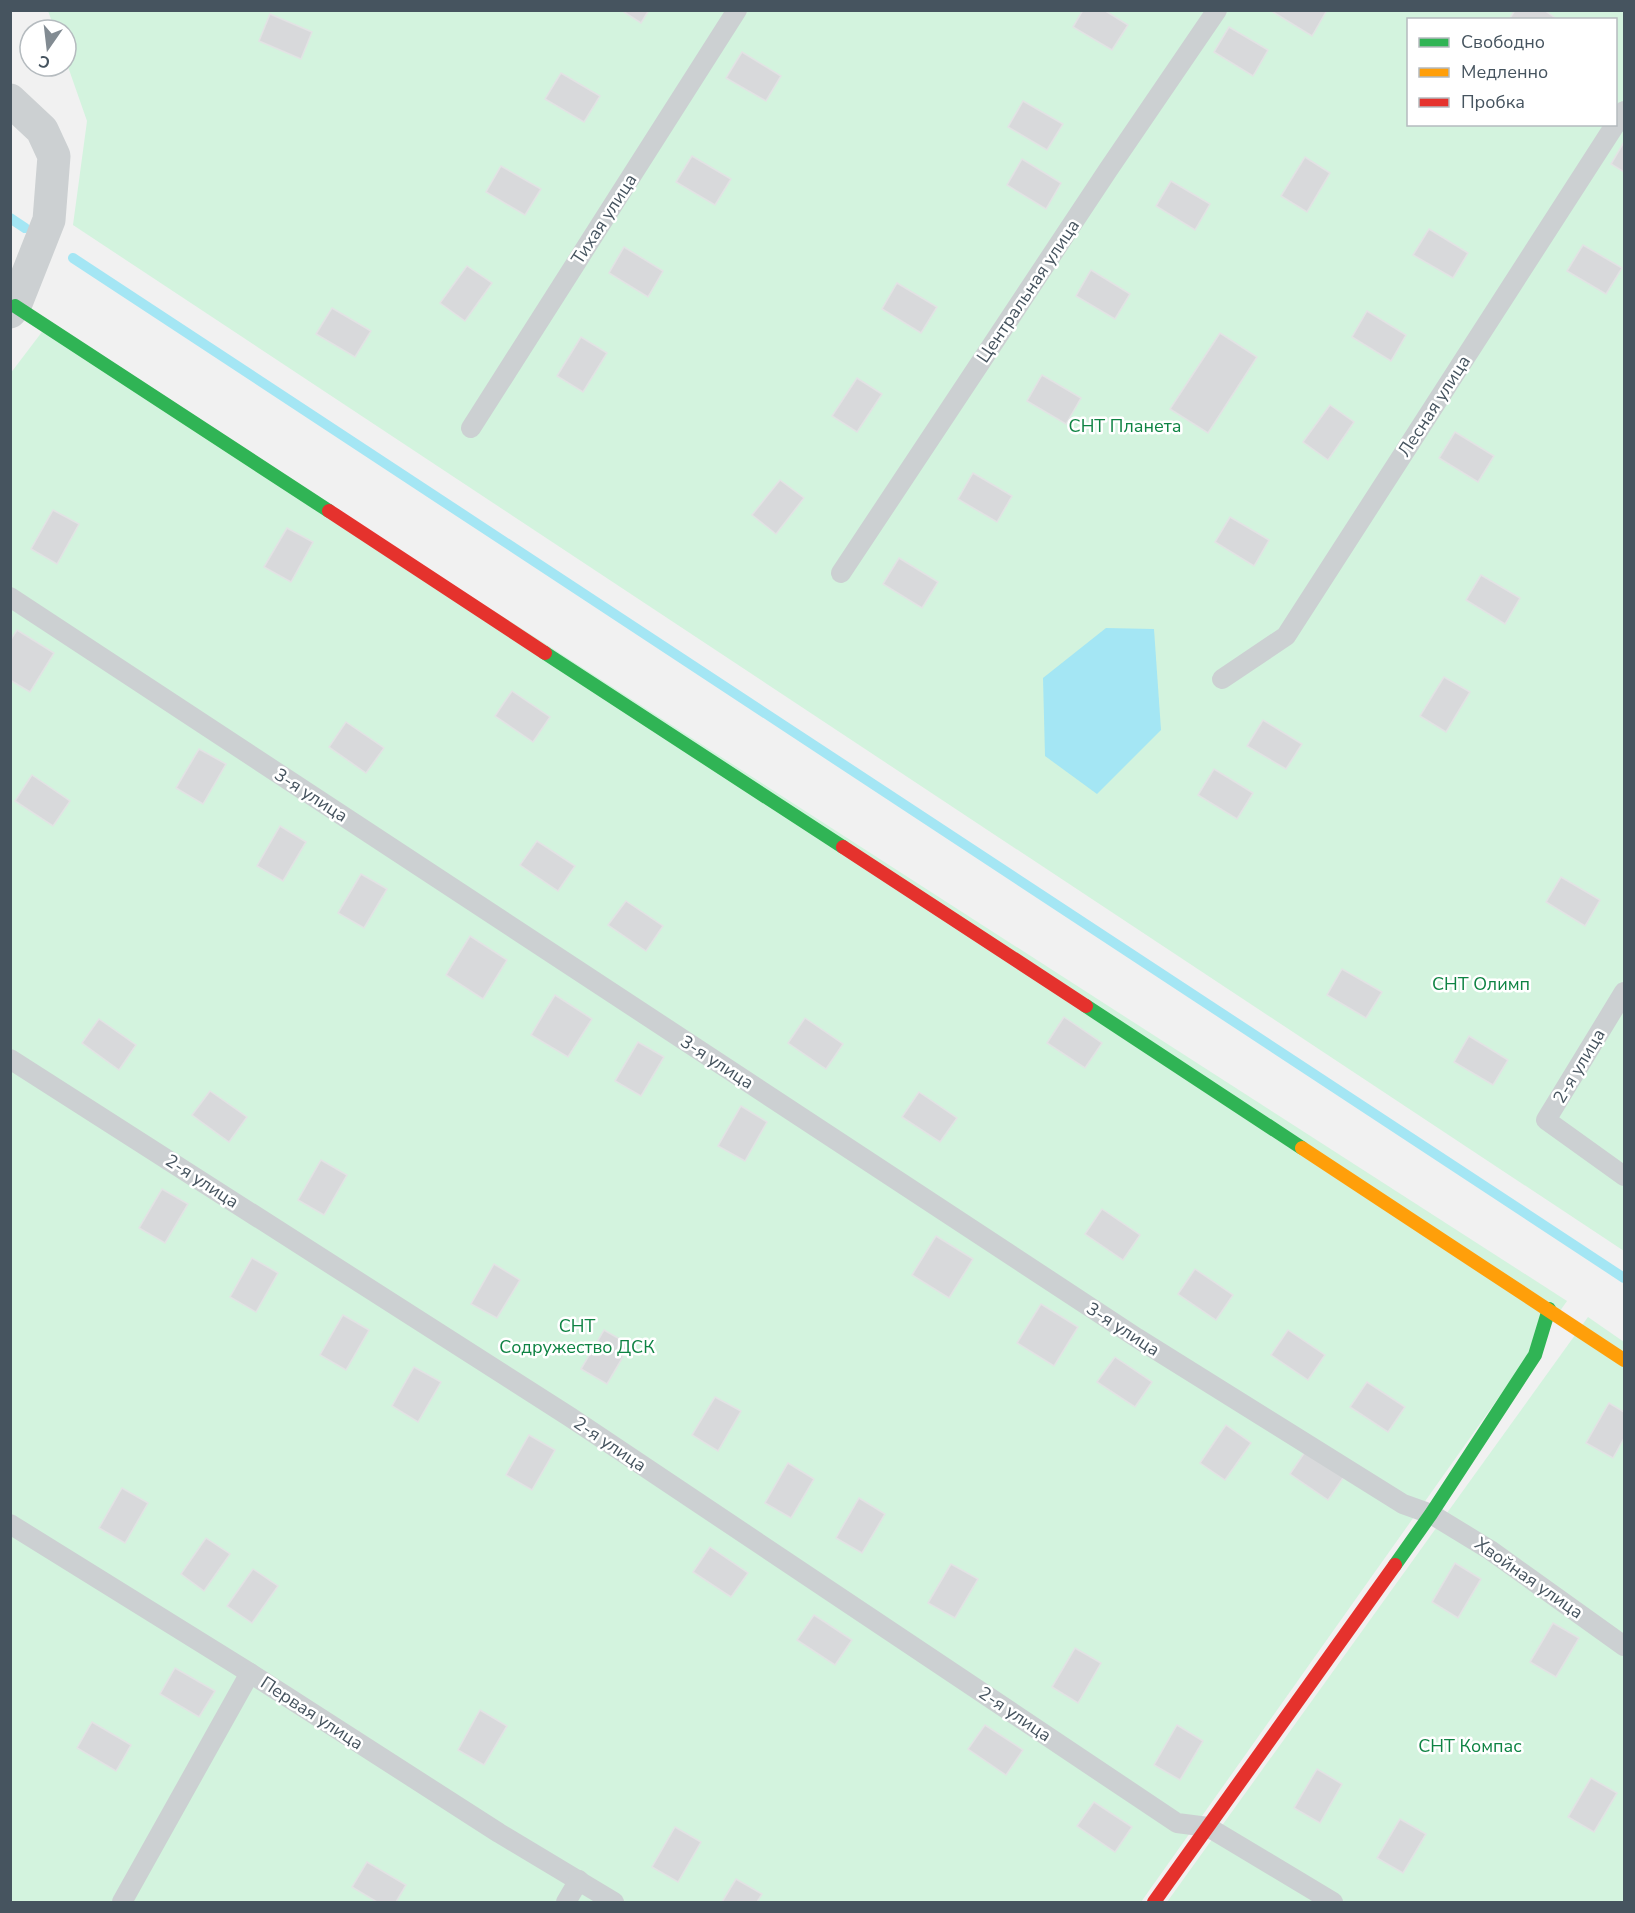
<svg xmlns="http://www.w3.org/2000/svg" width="1635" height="1913" font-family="'Nunito Sans',sans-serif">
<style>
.green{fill:#d3f3de;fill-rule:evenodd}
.water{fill:#a4e6f4}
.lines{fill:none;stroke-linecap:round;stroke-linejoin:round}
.stream{stroke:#a4e6f4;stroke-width:10}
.building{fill:#d8d9db;stroke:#e2e3e4;stroke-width:1.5}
.lane{stroke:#ccd0d2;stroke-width:20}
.street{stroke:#ccd0d2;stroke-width:33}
.fast{stroke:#30b455;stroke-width:14}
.slow{stroke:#ff9f0a;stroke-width:14}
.jam{stroke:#e5322d;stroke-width:14}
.labels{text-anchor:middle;stroke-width:5;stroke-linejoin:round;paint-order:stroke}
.street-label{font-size:18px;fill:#46545f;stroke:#fff}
.park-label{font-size:18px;fill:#0e8343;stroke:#fff}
</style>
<rect width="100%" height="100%" fill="#f1f1f1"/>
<!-- green -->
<g class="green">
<path d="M48,11H1624V1251L73,225L87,121L66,61V30H55ZM1408,20H1616V124H1408Z"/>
<polygon points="48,324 1567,1301 1141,1902 11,1902 10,374"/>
<polygon points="1588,1317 1624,1342 1624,1902 1167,1902"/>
</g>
<!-- water -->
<polygon class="water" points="1106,628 1154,629 1161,730 1097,794 1045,756 1043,678"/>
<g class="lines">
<!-- stream -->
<g class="stream">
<polyline points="10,218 25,228"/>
<polyline points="73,258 1624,1278"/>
</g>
</g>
<!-- building -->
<g class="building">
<polygon points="621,10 649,10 641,23"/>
<polygon points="1083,10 1104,10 1128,25 1112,50 1073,27"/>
<polygon points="1274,10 1327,10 1312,36 1273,12"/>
<polygon points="1515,10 1544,10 1558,20 1509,20"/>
<polygon points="270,14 312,32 301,59 259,41"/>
<polygon points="1229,27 1268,50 1253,76 1214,52"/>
<polygon points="742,52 781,76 766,101 726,78"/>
<polygon points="561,73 600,96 584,122 545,99"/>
<polygon points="1023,101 1063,124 1047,150 1008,127"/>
<polygon points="1624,142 1624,172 1611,164"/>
<polygon points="692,156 731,179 715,205 676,182"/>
<polygon points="1305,157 1330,173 1307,212 1281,196"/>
<polygon points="1022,159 1061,183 1046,209 1007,185"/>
<polygon points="501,166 541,189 525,215 486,192"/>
<polygon points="1171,181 1210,204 1195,230 1156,206"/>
<polygon points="1429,229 1468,253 1453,278 1413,255"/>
<polygon points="1583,245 1622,268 1606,294 1567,271"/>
<polygon points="624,247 663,271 648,297 609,273"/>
<polygon points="467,266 492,283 465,321 440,303"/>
<polygon points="1091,270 1130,294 1115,319 1076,296"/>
<polygon points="897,283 937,307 921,333 882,309"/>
<polygon points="332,308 371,331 355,357 316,334"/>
<polygon points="1367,311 1406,335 1391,361 1352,337"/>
<polygon points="1220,333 1257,357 1208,433 1170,409"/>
<polygon points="581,337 607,353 583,392 557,376"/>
<polygon points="1042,375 1081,398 1066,424 1027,401"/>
<polygon points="857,378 882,394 857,432 832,416"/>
<polygon points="1330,405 1354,422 1328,460 1303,442"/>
<polygon points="1455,432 1494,456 1478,482 1439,458"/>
<polygon points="973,473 1012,496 997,522 958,499"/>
<polygon points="780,480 804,498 776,534 752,515"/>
<polygon points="53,510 79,524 57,564 31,549"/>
<polygon points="1230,517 1269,540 1254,566 1215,542"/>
<polygon points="287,528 313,542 291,582 264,567"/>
<polygon points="899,558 938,582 922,608 883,584"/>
<polygon points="1481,575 1520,598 1505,624 1466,600"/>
<polygon points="17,630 54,653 30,692 10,680 10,641"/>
<polygon points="1444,677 1470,692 1446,732 1420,716"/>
<polygon points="512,691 550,717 533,742 495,716"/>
<polygon points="1263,720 1302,744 1286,769 1247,746"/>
<polygon points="346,722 384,748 366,773 329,747"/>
<polygon points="199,749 226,764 203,804 176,788"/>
<polygon points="1214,769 1253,793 1237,819 1198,795"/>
<polygon points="32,775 70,801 53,826 15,801"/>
<polygon points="280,826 306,842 283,881 257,866"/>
<polygon points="537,841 575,866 558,891 520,865"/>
<polygon points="361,874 387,889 364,928 338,913"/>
<polygon points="1561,877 1600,900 1585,926 1546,902"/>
<polygon points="626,901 663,926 646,951 608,925"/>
<polygon points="470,936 507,960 483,999 446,975"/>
<polygon points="1342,969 1382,992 1366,1018 1327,995"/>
<polygon points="555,995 592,1019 568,1057 531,1035"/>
<polygon points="1064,1017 1102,1043 1085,1068 1047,1043"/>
<polygon points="805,1018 843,1044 826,1069 788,1043"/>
<polygon points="99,1019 136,1045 119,1070 82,1043"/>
<polygon points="1469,1036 1508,1060 1493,1085 1454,1062"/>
<polygon points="638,1042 664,1057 641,1096 615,1081"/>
<polygon points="210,1091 247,1117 229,1142 192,1115"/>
<polygon points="919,1092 957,1118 940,1142 902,1117"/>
<polygon points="741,1106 767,1122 745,1161 718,1146"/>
<polygon points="321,1160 347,1175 324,1215 298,1200"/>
<polygon points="162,1189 188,1204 165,1243 139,1228"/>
<polygon points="1102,1209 1140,1235 1123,1260 1085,1234"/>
<polygon points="936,1236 973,1259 949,1298 912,1275"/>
<polygon points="252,1258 278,1273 256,1312 230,1297"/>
<polygon points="494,1264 520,1280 497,1318 471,1304"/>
<polygon points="1195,1269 1233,1295 1216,1320 1178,1294"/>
<polygon points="1041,1304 1078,1327 1054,1366 1017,1343"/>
<polygon points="343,1315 369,1330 346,1370 320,1355"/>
<polygon points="604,1330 630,1345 607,1384 581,1369"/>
<polygon points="1288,1330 1325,1355 1308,1380 1271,1355"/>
<polygon points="1115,1357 1152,1382 1135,1407 1097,1382"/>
<polygon points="414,1367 441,1382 418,1422 392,1406"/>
<polygon points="1367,1382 1405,1407 1388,1432 1350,1407"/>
<polygon points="715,1397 741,1411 718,1451 692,1435"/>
<polygon points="1609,1403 1624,1412 1624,1438 1613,1458 1586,1443"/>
<polygon points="1226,1425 1251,1443 1225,1480 1200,1463"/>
<polygon points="529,1435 555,1450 532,1490 506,1475"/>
<polygon points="1307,1449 1345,1475 1328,1500 1290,1474"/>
<polygon points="788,1463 814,1479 791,1518 765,1503"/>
<polygon points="122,1488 148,1503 125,1543 99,1528"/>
<polygon points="859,1498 885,1514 862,1553 836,1538"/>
<polygon points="206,1538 230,1554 204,1591 181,1574"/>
<polygon points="710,1547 748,1573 731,1597 693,1572"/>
<polygon points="1455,1563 1481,1579 1458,1618 1432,1602"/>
<polygon points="951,1564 978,1579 955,1618 928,1603"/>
<polygon points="253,1569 278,1586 252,1623 227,1606"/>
<polygon points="814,1615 852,1640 835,1665 797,1640"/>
<polygon points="1553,1623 1579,1638 1556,1677 1530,1662"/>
<polygon points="1075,1648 1101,1663 1078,1703 1052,1687"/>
<polygon points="175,1668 215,1691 199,1717 160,1694"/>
<polygon points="480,1710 507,1726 484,1765 458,1750"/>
<polygon points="92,1722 131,1745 116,1771 77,1748"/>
<polygon points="985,1725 1023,1750 1006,1775 968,1749"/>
<polygon points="1177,1725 1203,1741 1180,1780 1154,1765"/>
<polygon points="1317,1769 1342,1784 1320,1823 1294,1808"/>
<polygon points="1591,1778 1617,1793 1594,1832 1568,1817"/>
<polygon points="1094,1802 1132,1827 1115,1852 1077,1826"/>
<polygon points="1400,1819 1426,1834 1403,1873 1377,1858"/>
<polygon points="675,1827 701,1842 678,1882 652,1867"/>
<polygon points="367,1862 406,1885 396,1902 377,1902 352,1887"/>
<polygon points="736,1879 762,1894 757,1902 722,1902"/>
</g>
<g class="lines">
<!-- lane -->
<g class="lane">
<polyline points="471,428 737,10"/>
<polyline points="841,573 1108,170 1217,10"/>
<polyline points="10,597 1137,1338 1403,1504 1431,1514 1490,1550 1624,1646"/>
<polyline points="1222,679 1286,636 1624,111"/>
<polyline points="1624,992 1546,1120 1624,1176"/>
<polyline points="10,1059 570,1417 1177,1823 1208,1827 1333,1902"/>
<polyline points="10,1524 250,1673 499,1833 614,1902"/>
<polyline points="122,1902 250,1673"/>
<polyline points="566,1902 579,1880"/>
</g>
<!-- street -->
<polyline class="street" points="10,100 42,130 54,156 49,220 15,306 10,312"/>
<!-- fast -->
<g class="fast">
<polyline points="15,306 329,511"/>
<polyline points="545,653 843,847"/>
<polyline points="1086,1006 1302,1148"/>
<polyline points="1395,1565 1431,1514 1535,1355 1549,1309"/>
</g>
<!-- slow -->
<polyline class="slow" points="1302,1148 1624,1360"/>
<!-- jam -->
<g class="jam">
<polyline points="329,511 545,653"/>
<polyline points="843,847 1086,1006"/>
<polyline points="1154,1902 1395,1565"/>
</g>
</g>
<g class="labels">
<!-- street labels -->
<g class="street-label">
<text transform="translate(604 219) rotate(-57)" y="6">Тихая улица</text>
<text transform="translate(1028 291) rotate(-56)" y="6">Центральная улица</text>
<text transform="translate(1434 406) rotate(-57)" y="6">Лесная улица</text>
<text transform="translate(311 795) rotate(33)" y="6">3-я улица</text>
<text transform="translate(717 1062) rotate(33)" y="6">3-я улица</text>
<text transform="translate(1579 1066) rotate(-59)" y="6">2-я улица</text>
<text transform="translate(202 1181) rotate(33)" y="6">2-я улица</text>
<text transform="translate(1123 1329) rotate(33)" y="6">3-я улица</text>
<text transform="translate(610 1444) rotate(34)" y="6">2-я улица</text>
<text transform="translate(1529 1578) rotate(35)" y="6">Хвойная улица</text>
<text transform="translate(312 1713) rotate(33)" y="6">Первая улица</text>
<text transform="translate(1015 1714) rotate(34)" y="6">2-я улица</text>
</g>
<!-- park labels -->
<g class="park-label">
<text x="1125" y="432">СНТ Планета</text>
<text x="1481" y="990">СНТ Олимп</text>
<text x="577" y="1332">СНТ<tspan x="577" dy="21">Содружество ДСК</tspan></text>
<text x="1470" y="1752">СНТ Компас</text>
</g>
</g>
<!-- border -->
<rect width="1635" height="1913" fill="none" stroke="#46545f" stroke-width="24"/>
<!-- legend -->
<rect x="1407" y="18" width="210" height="108" fill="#ffffff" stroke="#b5bbbf" stroke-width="1.5"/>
<rect x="1419" y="38" width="30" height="9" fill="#30b455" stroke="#b5bbbf" stroke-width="1.5"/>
<text x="1461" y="48" font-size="18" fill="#46545f">Свободно</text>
<rect x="1419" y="68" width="30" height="9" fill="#ff9f0a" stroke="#b5bbbf" stroke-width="1.5"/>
<text x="1461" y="78" font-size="18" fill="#46545f">Медленно</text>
<rect x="1419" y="98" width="30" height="9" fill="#e5322d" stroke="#b5bbbf" stroke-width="1.5"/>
<text x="1461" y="108" font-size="18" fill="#46545f">Пробка</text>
<!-- north arrow -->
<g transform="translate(48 48) rotate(194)"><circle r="28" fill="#ffffff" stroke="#b5bbbf" stroke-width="1.5"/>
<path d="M0-4.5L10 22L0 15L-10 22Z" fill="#828b92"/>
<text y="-9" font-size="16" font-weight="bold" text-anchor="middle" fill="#46545f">С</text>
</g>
</svg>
